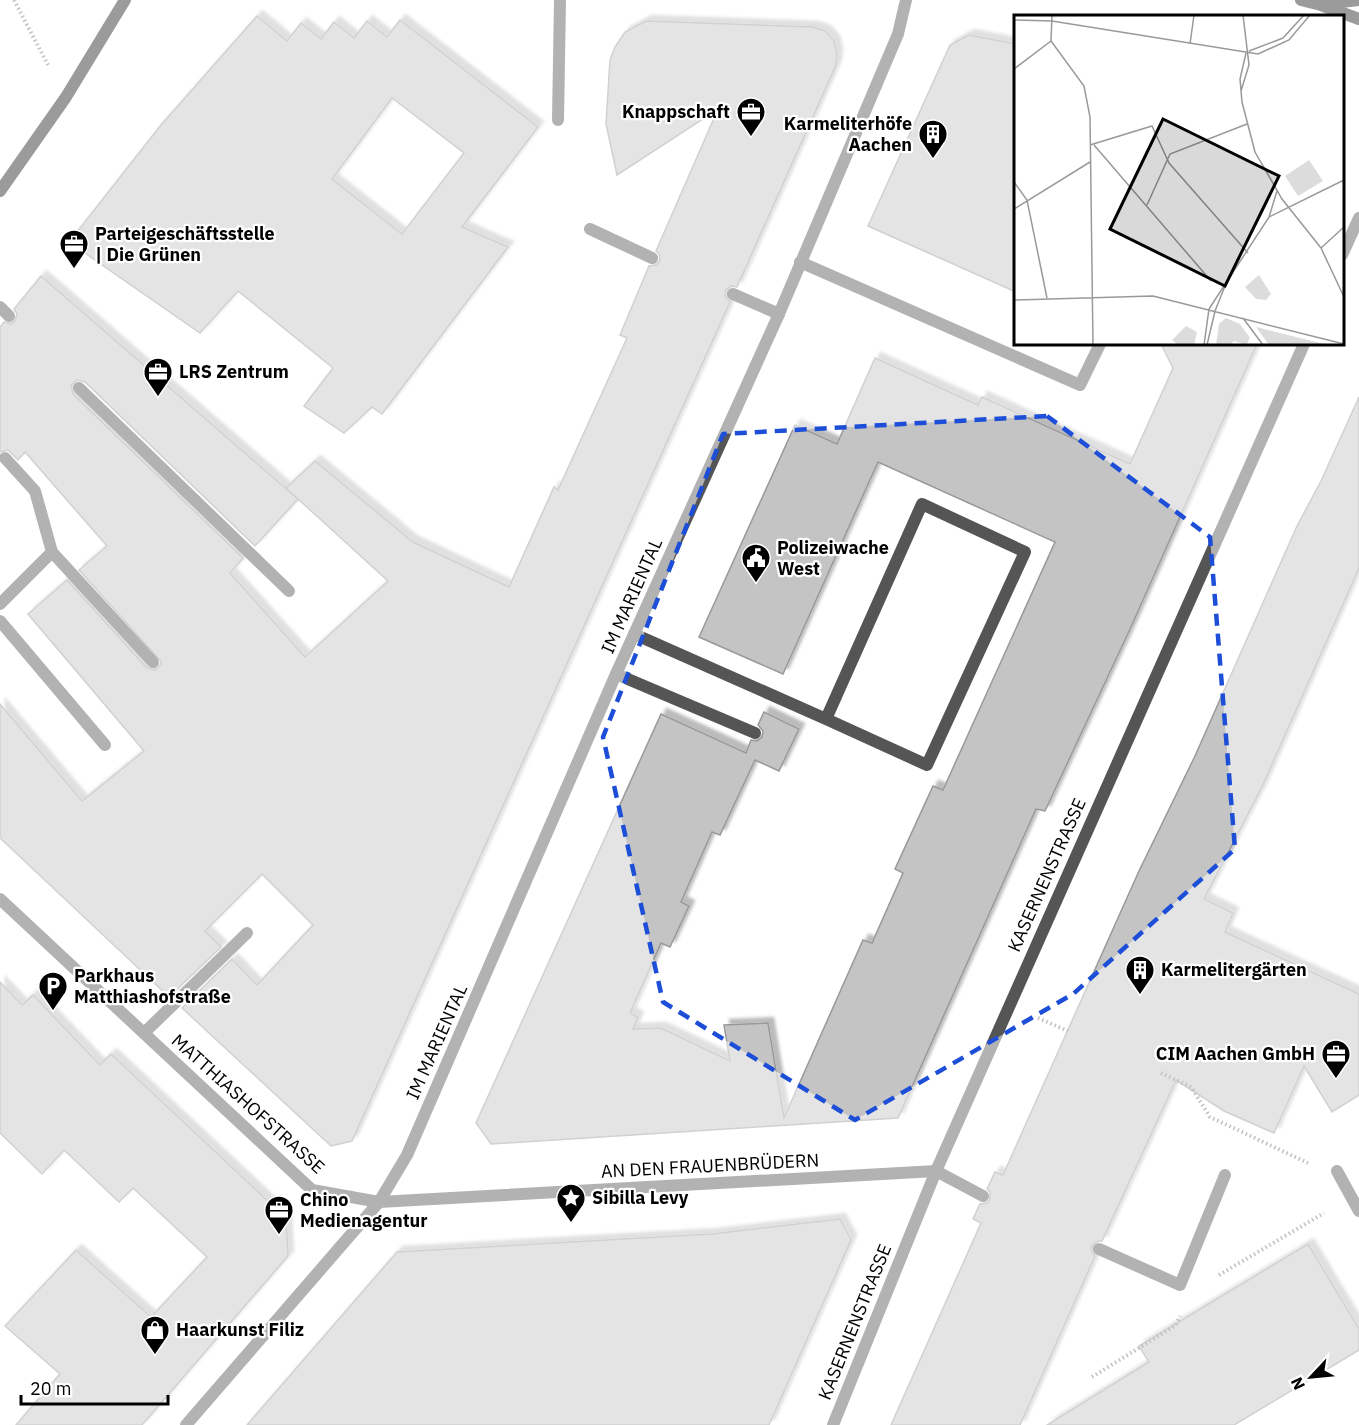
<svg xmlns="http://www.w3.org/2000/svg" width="1359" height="1425" font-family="'IBM Plex Sans',sans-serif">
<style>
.building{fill:#c4c4c4;stroke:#999;stroke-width:1.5;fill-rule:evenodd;filter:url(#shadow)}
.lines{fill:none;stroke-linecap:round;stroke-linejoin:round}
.path{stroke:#777;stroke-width:4;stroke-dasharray:1.5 3;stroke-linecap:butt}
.lane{stroke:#555;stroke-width:12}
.street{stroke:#555;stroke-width:12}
.secondary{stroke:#222;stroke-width:12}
.marked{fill:none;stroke:#1d4ed8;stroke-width:4.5;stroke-dasharray:12 8;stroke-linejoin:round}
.labels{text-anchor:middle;stroke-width:4.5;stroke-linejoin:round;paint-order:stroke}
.poi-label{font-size:18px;font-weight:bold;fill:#000;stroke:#fff;text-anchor:start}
.street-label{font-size:18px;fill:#000;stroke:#fff}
.inset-road{fill:none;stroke:#999;stroke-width:1.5}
.view{fill:#000;fill-opacity:0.15;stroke:#000;stroke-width:3}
.inset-edge{fill:none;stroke:#000;stroke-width:3}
</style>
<defs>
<filter id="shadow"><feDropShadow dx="5.5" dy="-5.5" stdDeviation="1.5" flood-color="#0004"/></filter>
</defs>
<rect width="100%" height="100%" fill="#fff"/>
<!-- building -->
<g class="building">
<path d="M257,16L287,41L301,23L321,39L334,22L354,38L367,21L387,37L400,20L538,127L462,227L508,247L382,414L372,407L344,433L304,406L333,368L238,291L200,333L69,242L161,125ZM392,98L464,153L402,234L332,179Z"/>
<polygon points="646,21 813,27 825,31 834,41 837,53 836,65 737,287 731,286 726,290 725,296 730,302 352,1141 331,1146 182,1008 232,959 257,985 313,925 262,874 205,931 221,947 169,997 0,838 0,704 82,801 144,751 28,614 67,580 147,668 155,670 161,665 161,661 79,570 107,546 25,452 18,460 8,450 0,452 0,327 4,322 11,324 15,321 17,314 14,309 41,276 298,499 255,546 85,382 77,380 71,385 73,394 243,558 230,573 305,657 388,581 286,488 315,461 413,542 509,587 554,487 558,490 627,338 620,335 649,266 656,265 660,261 659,254 656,251 718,109 617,175 606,124 610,60 615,47 625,32"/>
<polygon points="969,35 1016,44 1016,292 868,226 950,45"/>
<polygon points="1161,344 1257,344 1131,627 1045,811 1036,809 898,1118 491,1144 476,1123 661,714 746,753 751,740 757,741 762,737 763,731 758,725 764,712 799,729 779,771 755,760 720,835 712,832 681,902 689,906 670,947 661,943 630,1013 638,1017 633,1029 661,1028 730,1061 724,1025 768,1023 784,1118 863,940 872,943 903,873 895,869 933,786 943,790 1055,542 878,462 783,674 699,637 795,425 837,444 875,358 978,405 982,397 1130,464 1173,368"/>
<polygon points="1359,397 1359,568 1262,787 1204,899 1233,913 1225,932 1359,994 1359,1095 1332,1112 1304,1066 1274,1133 1224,1111 1176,1080 1102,1241 1098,1241 1092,1245 1091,1250 1095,1256 1020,1425 891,1425 981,1223 973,1219 980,1204 987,1203 990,1199 990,1192 987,1189 995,1172 1003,1175 1139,871 1195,756 1297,526 1321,481"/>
<polygon points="0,982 22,1005 33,995 100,1065 111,1054 286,1218 288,1256 142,1425 16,1425 60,1374 5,1326 76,1250 151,1317 207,1257 133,1188 119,1202 64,1150 42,1174 0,1133"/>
<polygon points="840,1219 851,1240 769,1425 247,1425 397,1252 712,1234"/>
<polygon points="1308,1244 1359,1329 1359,1350 1234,1425 1047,1425 1149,1362 1139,1346"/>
</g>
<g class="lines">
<!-- path -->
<g class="path">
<polyline points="14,0 48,65"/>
<polyline points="1038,1018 1068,1031"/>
<polyline points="1161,1073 1191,1087 1210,1117 1308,1163"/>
<polyline points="1219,1275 1324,1213"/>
<polyline points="1092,1377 1176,1325 1180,1316"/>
</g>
<!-- lane -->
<g class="lane">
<polyline points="558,120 560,0"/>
<polyline points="590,229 652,258"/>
<polyline points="800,262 1080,385 1100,344"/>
<polyline points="733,294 779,314"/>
<polyline points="0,307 9,316"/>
<polyline points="79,388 289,591"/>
<polyline points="5,458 35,491 52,552 153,662"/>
<polyline points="0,604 52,552"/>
<polyline points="0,621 105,745"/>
<polyline points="634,634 826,719 927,765 1025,552 922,504 826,719"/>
<polyline points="616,674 755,733"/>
<polyline points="144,1033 247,933"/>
<polyline points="936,1171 983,1196"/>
<polyline points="1337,1171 1359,1211"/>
<polyline points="1099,1249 1180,1285 1225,1175"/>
</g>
<!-- street -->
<g class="street">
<polyline points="1342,255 1359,218"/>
<polyline points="0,899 312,1190 379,1202 936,1171"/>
<polyline points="186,1425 379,1202 407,1155 616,674 779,314 898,34 906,0"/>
<polyline points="833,1425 936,1171 1304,344"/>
</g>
<!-- secondary -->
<g class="secondary">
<polyline points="1301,0 1321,5 1359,19"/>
<polyline points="1325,4 1359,0"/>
<polyline points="0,191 66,97 125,0"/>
</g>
</g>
<!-- marked area -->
<path d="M0 0H1359V1425H0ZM1047,416L1210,537L1235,849L1073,994L855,1120L663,1002L603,737L723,434Z" fill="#fff" fill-opacity=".55" fill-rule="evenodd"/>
<path class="marked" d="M1047,416L1210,537L1235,849L1073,994L855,1120L663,1002L603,737L723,434Z"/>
<!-- icons -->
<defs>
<g id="office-pin" transform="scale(1.5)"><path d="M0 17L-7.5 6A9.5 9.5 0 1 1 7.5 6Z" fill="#000" stroke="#fff"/><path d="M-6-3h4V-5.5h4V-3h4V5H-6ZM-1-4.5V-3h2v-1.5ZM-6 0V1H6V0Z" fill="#fff"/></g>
<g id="building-pin" transform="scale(1.5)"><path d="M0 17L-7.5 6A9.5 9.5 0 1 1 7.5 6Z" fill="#000" stroke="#fff"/><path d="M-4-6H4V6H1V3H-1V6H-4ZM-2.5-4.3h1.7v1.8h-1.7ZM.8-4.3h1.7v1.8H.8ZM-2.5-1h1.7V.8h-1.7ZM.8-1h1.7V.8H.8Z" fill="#fff"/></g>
<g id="civic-pin" transform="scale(1.5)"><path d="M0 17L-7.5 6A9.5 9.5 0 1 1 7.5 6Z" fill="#000" stroke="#fff"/><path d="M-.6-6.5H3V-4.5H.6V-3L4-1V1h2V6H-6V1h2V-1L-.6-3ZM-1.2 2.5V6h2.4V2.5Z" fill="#fff"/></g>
<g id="parking-pin" transform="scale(1.5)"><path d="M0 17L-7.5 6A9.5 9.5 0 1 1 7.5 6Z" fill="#000" stroke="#fff"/><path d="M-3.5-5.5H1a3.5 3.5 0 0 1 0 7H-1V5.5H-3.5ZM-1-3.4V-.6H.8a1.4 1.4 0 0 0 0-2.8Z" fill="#fff"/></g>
<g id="sight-pin" transform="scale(1.5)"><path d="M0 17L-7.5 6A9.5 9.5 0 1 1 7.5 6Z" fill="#000" stroke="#fff"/><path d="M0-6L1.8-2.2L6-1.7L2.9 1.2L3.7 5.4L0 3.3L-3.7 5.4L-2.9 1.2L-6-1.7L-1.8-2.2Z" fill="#fff"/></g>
<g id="shop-pin" transform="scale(1.5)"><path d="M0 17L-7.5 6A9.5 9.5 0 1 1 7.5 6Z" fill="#000" stroke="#fff"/><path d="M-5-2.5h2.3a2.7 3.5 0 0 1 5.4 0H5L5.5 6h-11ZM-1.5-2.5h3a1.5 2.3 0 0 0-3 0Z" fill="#fff"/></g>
</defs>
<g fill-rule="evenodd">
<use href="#office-pin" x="751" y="112"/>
<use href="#building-pin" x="933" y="134"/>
<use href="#office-pin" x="74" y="244"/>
<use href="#office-pin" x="158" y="372"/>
<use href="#civic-pin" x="756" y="558"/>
<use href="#building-pin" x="1140" y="970"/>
<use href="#parking-pin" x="53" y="986"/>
<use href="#office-pin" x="1336" y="1054"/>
<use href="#sight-pin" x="571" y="1198"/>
<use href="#office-pin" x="279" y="1210"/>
<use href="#shop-pin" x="155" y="1330"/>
</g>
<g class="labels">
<!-- poi labels -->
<g class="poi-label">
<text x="730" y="118" text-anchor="end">Knappschaft</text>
<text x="912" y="130" text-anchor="end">Karmeliterhöfe<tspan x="912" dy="21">Aachen</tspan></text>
<text x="95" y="240">Parteigeschäftsstelle<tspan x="95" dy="21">| Die Grünen</tspan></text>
<text x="179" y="378">LRS Zentrum</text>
<text x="777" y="554">Polizeiwache<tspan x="777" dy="21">West</tspan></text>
<text x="1161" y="976">Karmelitergärten</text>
<text x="74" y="982">Parkhaus<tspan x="74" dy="21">Matthiashofstraße</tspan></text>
<text x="1315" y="1060" text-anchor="end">CIM Aachen GmbH</text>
<text x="592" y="1204">Sibilla Levy</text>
<text x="300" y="1206">Chino<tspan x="300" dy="21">Medienagentur</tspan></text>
<text x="176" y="1336">Haarkunst Filiz</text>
</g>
<!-- street labels -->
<g class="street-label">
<text transform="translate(632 596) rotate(-66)" y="6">IM MARIENTAL</text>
<text transform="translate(1047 875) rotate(-66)" y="6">KASERNENSTRASSE</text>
<text transform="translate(437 1042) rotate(-66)" y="6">IM MARIENTAL</text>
<text transform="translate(248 1104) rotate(42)" y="6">MATTHIASHOFSTRASSE</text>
<text transform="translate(710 1166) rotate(-3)" y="6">AN DEN FRAUENBRÜDERN</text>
<text transform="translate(855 1322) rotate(-68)" y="6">KASERNENSTRASSE</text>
</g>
</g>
<!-- overview -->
<g transform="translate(1014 15)">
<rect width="330" height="330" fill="#fff"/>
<path d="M295,145L309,166L284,181L271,161ZM245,260L257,279L252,285L242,284L231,272ZM212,303L226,309L236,323L232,330L220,326L216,330H202L205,309ZM172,311L183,317L180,330H164L158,325ZM242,312L314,330H255Z" fill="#dcdcdc"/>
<path class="inset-road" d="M38,0L37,26L70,71L76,102L79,330M0,5L38,6L244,39L275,25L296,0M176,29L180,0M235,36L269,23L290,0M232,38L226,64L228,87L241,137L268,184L307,233L330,282M0,54L37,26M227,76L235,50L229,0M76,130L138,111L155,148L234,238M80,130L197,266M0,167L13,185L33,283M133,190L156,139L233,109M0,194L76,147M255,202L263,176M307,233L330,212M0,285L139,281L330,329M195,294L255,202L330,165M201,296L211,271M229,303L249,330M190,330L195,294M193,330L201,296"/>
<path class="view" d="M149,104L265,161L211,271L96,214Z"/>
<rect width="330" height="330" class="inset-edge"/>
</g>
<!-- north arrow -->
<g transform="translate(1311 1377) rotate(244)" stroke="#ffffff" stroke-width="4.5" paint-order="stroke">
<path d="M0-4.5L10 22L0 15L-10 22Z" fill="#000000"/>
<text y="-9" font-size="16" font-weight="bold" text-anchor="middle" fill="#000000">N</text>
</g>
<!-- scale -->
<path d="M21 1395v9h147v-9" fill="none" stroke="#000000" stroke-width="3"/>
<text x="30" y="1395" font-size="18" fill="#000000" stroke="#ffffff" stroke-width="4.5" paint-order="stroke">20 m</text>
</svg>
